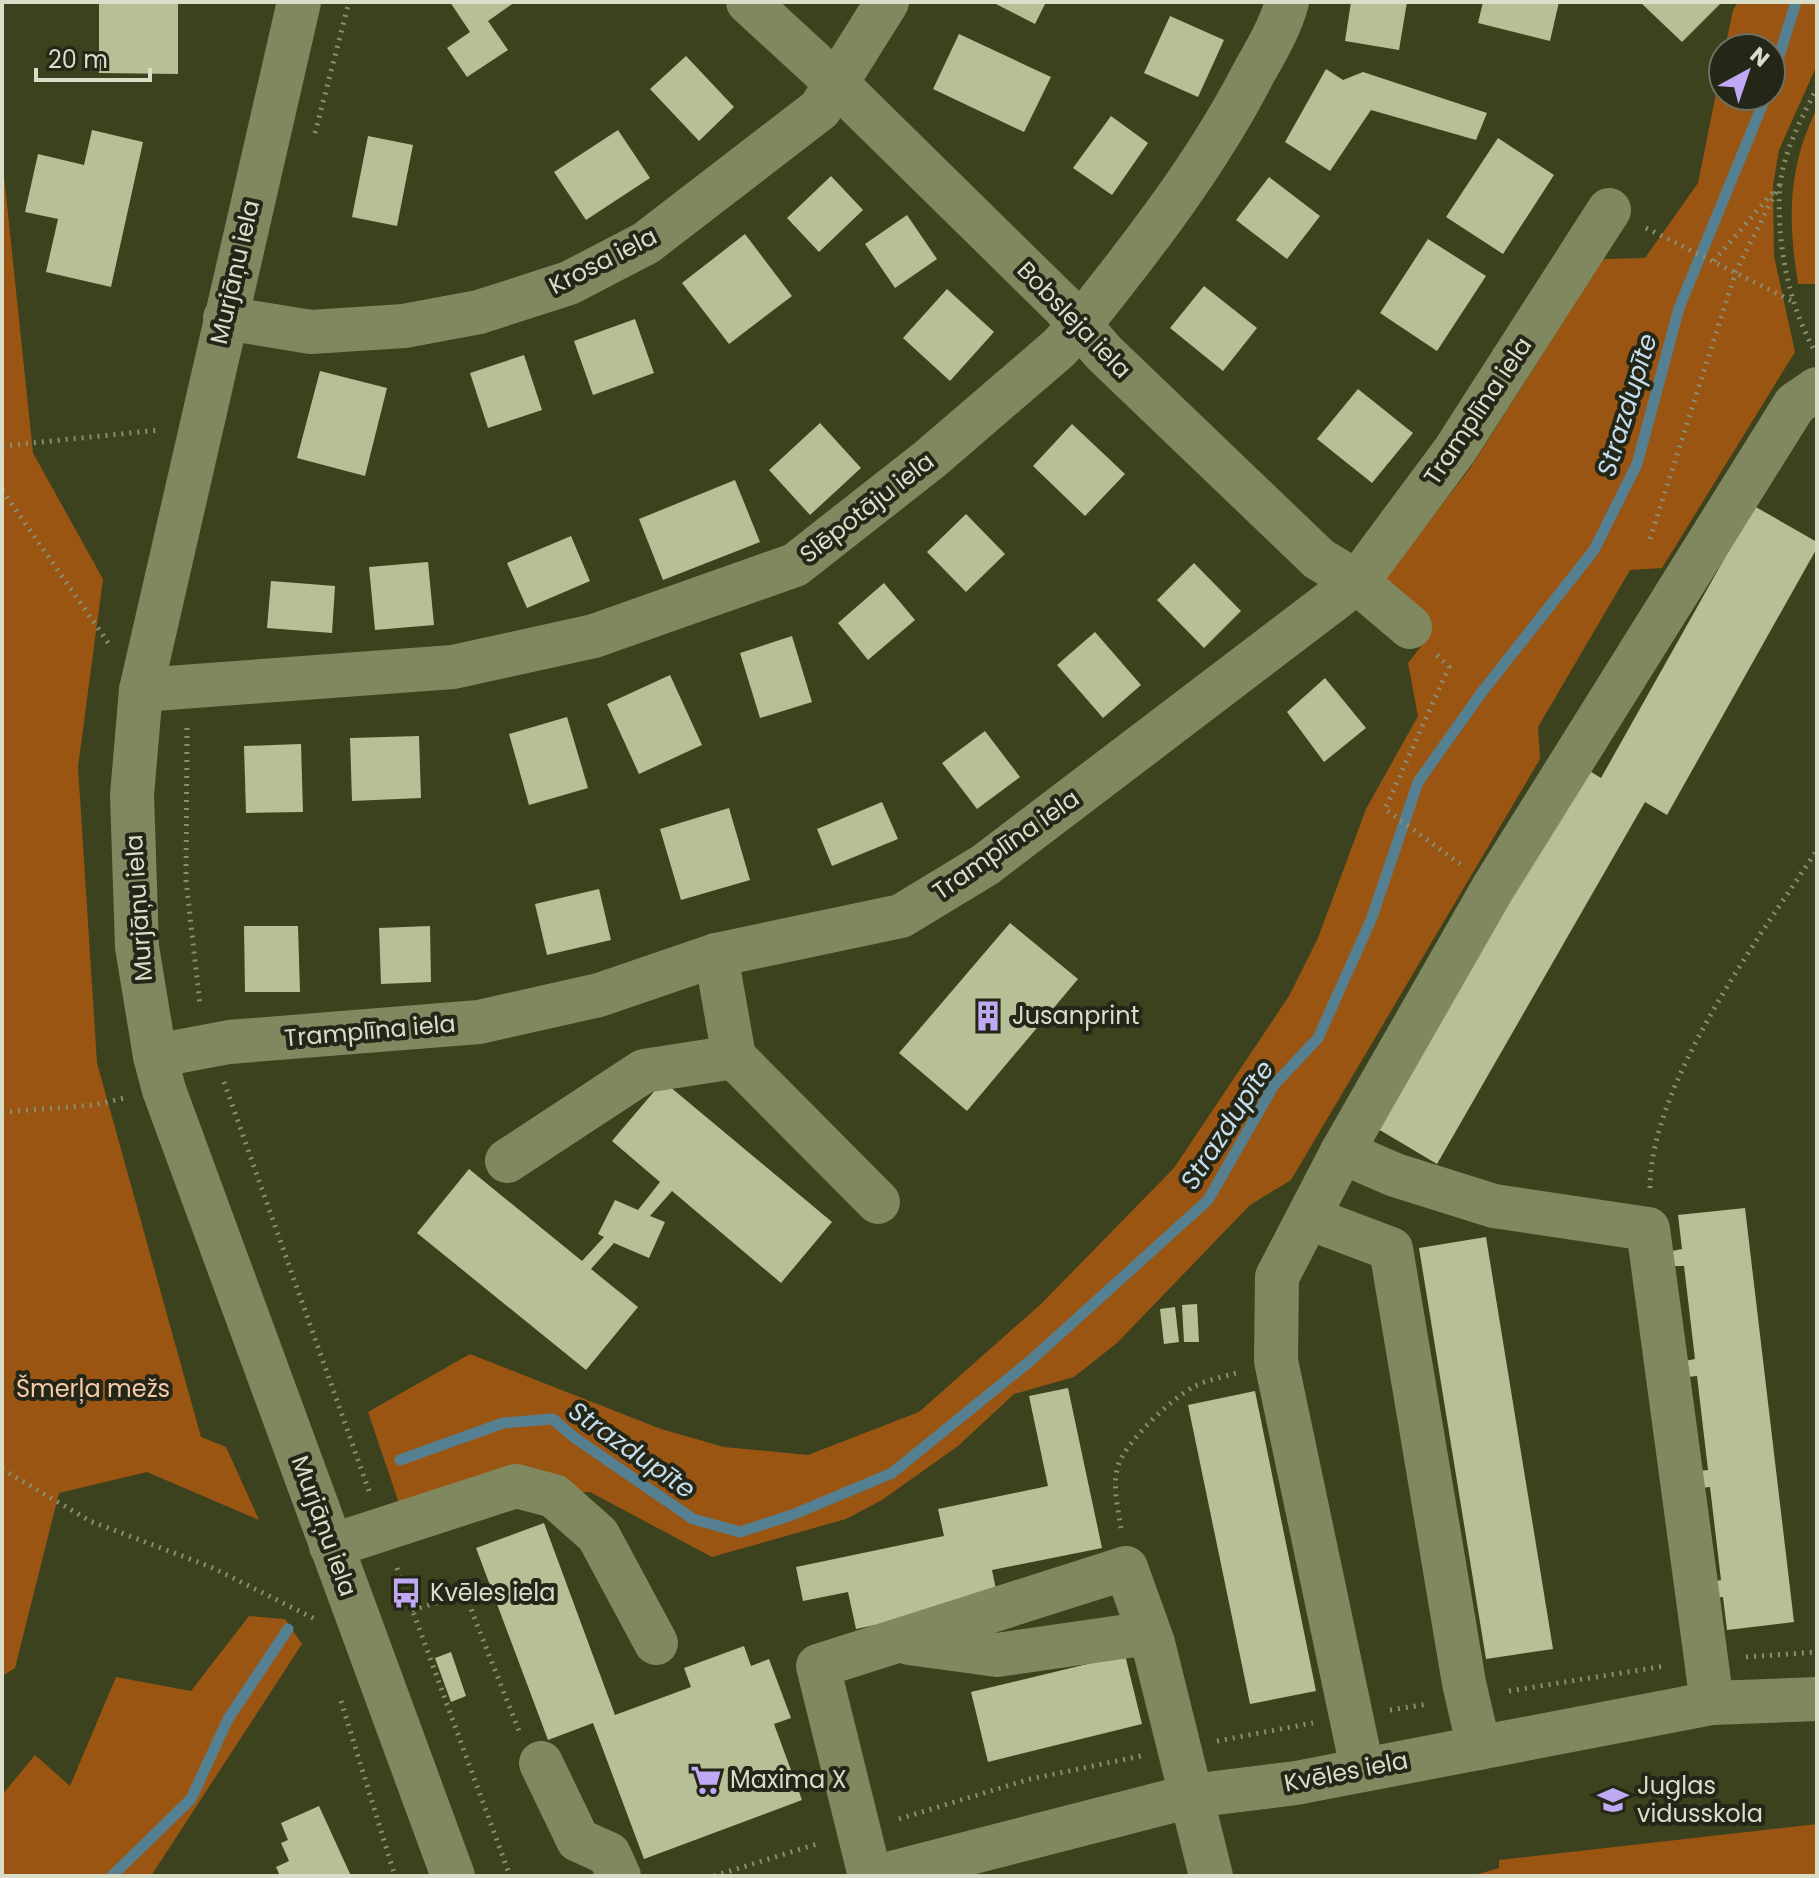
<svg xmlns="http://www.w3.org/2000/svg" width="1819" height="1878" font-family="Poppins,sans-serif">
<style>
.green{fill:#9b5513}
.lines{fill:none;stroke-linecap:round;stroke-linejoin:round}
.stream{stroke:#548091;stroke-width:11}
.building{fill:#b6bf95}
.path{stroke:#898e70;stroke-width:5;stroke-dasharray:2 6;stroke-linecap:butt}
.minor{stroke:#808860;stroke-width:44}
.labels{text-anchor:middle;stroke-width:8;stroke-linejoin:round;paint-order:stroke}
.street-label{font-size:24px;fill:#dadec9;stroke:#242717}
.poi-label{font-size:24px;fill:#dadec9;stroke:#242717;text-anchor:start}
.park-label{font-size:24px;fill:#f6c9a9;stroke:#242717}
.water-label{font-size:26px;font-style:italic;fill:#c6dded;stroke:#242717}
</style>
<rect width="100%" height="100%" fill="#3c421d"/>
<!-- green -->
<g class="green">
<polygon points="1738,2 1817,2 1817,65 1779,150 1773,185 1774,256 1795,352 1662,568 1630,570 1538,727 1540,759 1291,1180 1250,1205 1117,1343 1074,1377 1014,1394 958,1446 882,1500 846,1519 712,1557 590,1492 503,1493 403,1515 368,1412 470,1354 661,1429 724,1447 808,1455 919,1412 1041,1304 1174,1168 1289,996 1318,938 1366,809 1418,716 1408,663 1430,635 1380,585 1471,467 1603,259 1645,258 1698,183 1723,59 1723,96 1771,96 1771,48 1725,48 1733,10"/>
<path d="M1817,108V284H1798C1788,219 1787,170 1817,108Z"/>
<polygon points="2,157 33,453 103,579 78,767 97,1063 201,1437 226,1447 259,1520 147,1472 59,1493 15,1668 2,1676"/>
<polygon points="249,1616 285,1619 302,1644 151,1876 2,1876 2,1795 35,1755 70,1786 116,1677 191,1691"/>
<polygon points="1817,1824 1817,1876 1472,1876 1499,1868 1499,1860"/>
</g>
<g class="lines">
<!-- stream -->
<g class="stream">
<polyline points="1771,82 1796,2"/>
<polyline points="400,1460 503,1423 553,1419 575,1438 693,1519 740,1532 792,1515 892,1473 1030,1361 1208,1200 1274,1085 1318,1038 1371,920 1418,782 1482,692 1594,550 1637,464 1679,308 1766,96"/>
<polyline points="112,1876 191,1799 228,1719 288,1629"/>
</g>
</g>
<!-- building -->
<g class="building">
<polygon points="99,2 178,2 178,74 99,73"/>
<polygon points="450,2 515,2 488,21 508,50 467,77 447,48 470,32"/>
<polygon points="992,2 1046,2 1035,24"/>
<polygon points="1351,2 1407,2 1399,50 1345,41"/>
<polygon points="1483,2 1559,2 1550,41 1478,23"/>
<polygon points="1640,2 1722,2 1682,42"/>
<polygon points="1170,16 1224,40 1198,97 1144,73"/>
<polygon points="959,34 1051,77 1024,132 933,89"/>
<polygon points="686,56 734,107 699,141 650,89"/>
<polygon points="1326,69 1343,80 1363,72 1487,113 1476,140 1371,110 1330,171 1285,142"/>
<polygon points="1111,116 1148,143 1112,195 1073,168"/>
<polygon points="92,130 143,142 111,287 46,272 58,219 25,212 38,154 84,165"/>
<polygon points="618,130 650,178 586,220 554,172"/>
<polygon points="368,136 413,145 397,226 352,217"/>
<polygon points="1498,138 1554,175 1503,254 1446,217"/>
<polygon points="831,176 863,210 819,252 787,218"/>
<polygon points="1269,177 1320,216 1287,259 1236,220"/>
<polygon points="907,215 937,259 895,288 865,244"/>
<polygon points="745,234 792,296 729,344 682,283"/>
<polygon points="1428,239 1486,276 1437,351 1380,313"/>
<polygon points="1204,286 1257,328 1223,371 1170,328"/>
<polygon points="947,289 994,332 950,381 903,338"/>
<polygon points="635,319 654,373 593,395 574,341"/>
<polygon points="524,355 542,410 488,428 470,373"/>
<polygon points="320,371 387,388 365,476 297,458"/>
<polygon points="1358,389 1413,433 1372,483 1317,439"/>
<polygon points="820,423 861,468 810,515 769,470"/>
<polygon points="1072,424 1125,474 1085,516 1033,466"/>
<polygon points="735,480 760,542 663,580 639,519"/>
<polygon points="1754,506 1817,542 1817,548 1667,815 1645,802 1437,1164 1373,1126 1580,765 1601,778"/>
<polygon points="966,514 1005,554 966,592 927,552"/>
<polygon points="571,536 590,581 527,608 507,563"/>
<polygon points="428,562 434,625 375,630 369,567"/>
<polygon points="1194,563 1241,611 1204,648 1157,600"/>
<polygon points="271,581 335,586 332,633 267,628"/>
<polygon points="884,583 915,620 868,660 838,623"/>
<polygon points="1095,632 1141,685 1103,718 1057,665"/>
<polygon points="792,636 812,702 760,718 740,653"/>
<polygon points="670,675 702,745 639,774 607,704"/>
<polygon points="1325,678 1366,728 1324,762 1287,712"/>
<polygon points="567,717 588,788 529,805 509,734"/>
<polygon points="985,731 1020,777 977,809 942,763"/>
<polygon points="419,736 421,798 352,801 350,738"/>
<polygon points="301,744 303,812 246,813 244,746"/>
<polygon points="882,802 898,839 832,866 817,829"/>
<polygon points="729,808 750,880 681,900 660,829"/>
<polygon points="599,889 611,940 547,955 535,904"/>
<polygon points="1010,923 1078,979 967,1111 899,1053"/>
<polygon points="244,926 298,926 300,992 245,992"/>
<polygon points="430,926 431,982 381,984 379,928"/>
<polygon points="663,1081 832,1222 781,1283 672,1191 650,1216 665,1222 649,1258 614,1243 591,1269 638,1307 586,1370 417,1233 469,1169 582,1261 604,1237 598,1234 615,1200 638,1210 660,1182 612,1141"/>
<polygon points="1745,1208 1794,1622 1727,1630 1723,1597 1713,1598 1711,1582 1721,1580 1710,1487 1700,1488 1698,1471 1708,1470 1697,1376 1687,1377 1685,1361 1695,1359 1684,1266 1674,1266 1672,1251 1682,1249 1678,1215"/>
<polygon points="1486,1237 1553,1649 1486,1659 1419,1248"/>
<polygon points="1197,1304 1199,1342 1184,1342 1182,1305"/>
<polygon points="1175,1307 1179,1342 1164,1344 1160,1309"/>
<polygon points="1068,1388 1102,1548 992,1570 998,1599 856,1629 848,1592 803,1601 796,1567 944,1536 938,1509 1048,1486 1029,1396"/>
<polygon points="1255,1391 1316,1691 1250,1704 1188,1405"/>
<polygon points="544,1523 615,1715 691,1687 684,1668 744,1646 751,1666 769,1659 791,1718 774,1724 802,1800 644,1859 593,1723 548,1740 476,1548"/>
<polygon points="451,1652 466,1696 451,1702 435,1658"/>
<polygon points="1125,1655 1142,1724 988,1762 971,1692"/>
<polygon points="319,1806 351,1876 280,1876 276,1867 289,1861 281,1843 288,1840 281,1823"/>
</g>
<g class="lines">
<!-- path -->
<g class="path">
<polyline points="315,133 349,2"/>
<polyline points="1646,228 1794,302"/>
<polyline points="1714,261 1773,192"/>
<path d="M1813,348C1788,302 1776,239 1780,186C1783,153 1802,117 1817,88"/>
<polyline points="2,446 160,430"/>
<polyline points="2,490 109,644"/>
<polyline points="1650,539 1736,271 1780,184"/>
<polyline points="1437,655 1449,667 1385,809 1460,864"/>
<polyline points="187,728 186,880 200,1005"/>
<polyline points="224,1082 369,1491"/>
<polyline points="2,1112 95,1105 124,1098"/>
<path d="M1650,1188C1650,1084 1760,936 1817,850"/>
<polyline points="2,1469 90,1521 211,1567 315,1619"/>
<path d="M1121,1528C1118,1508 1112,1486 1118,1466C1125,1442 1173,1397 1195,1386C1207,1380 1223,1377 1236,1373"/>
<polyline points="397,1568 510,1876"/>
<polyline points="412,1610 465,1594 519,1731"/>
<polyline points="1746,1657 1817,1652"/>
<polyline points="1509,1691 1665,1666"/>
<polyline points="341,1701 395,1876"/>
<polyline points="1390,1710 1428,1704"/>
<polyline points="1217,1741 1313,1723"/>
<polyline points="899,1819 1030,1779 1141,1756"/>
<polyline points="714,1876 820,1843"/>
</g>
<!-- minor -->
<g class="minor">
<polyline points="299,2 141,690 132,795 137,947 155,1056 164,1090 453,1876"/>
<polyline points="748,2 836,83 1063,306 1104,353 1319,559 1357,582 1410,627"/>
<polyline points="225,318 311,332 404,326 479,312 569,283 646,243 820,109 887,2"/>
<path d="M141,690L453,667L594,636L795,565L930,459L1059,348L1079,326C1143,246 1206,165 1253,74C1266,51 1280,28 1287,2"/>
<polyline points="716,955 734,1057 878,1202"/>
<polyline points="155,1056 229,1042 479,1022 599,995 716,955 901,916 985,865 1357,582 1455,450 1609,210"/>
<polyline points="1342,1152 1395,1175 1494,1206 1648,1229 1712,1703"/>
<polyline points="507,1161 644,1071 734,1057"/>
<polyline points="1309,1218 1391,1249 1464,1683 1479,1748"/>
<polyline points="331,1546 516,1486 554,1496 598,1535 656,1643"/>
<polyline points="909,1643 997,1655 1149,1633"/>
<polyline points="541,1763 578,1840 609,1854 619,1876"/>
<polyline points="1362,1768 1276,1361 1277,1277 1342,1152 1493,888 1795,404 1817,389"/>
<polyline points="870,1876 818,1666 1126,1568 1153,1643 1211,1876"/>
<polyline points="880,1876 1191,1796 1296,1783 1712,1703 1817,1699"/>
</g>
</g>
<!-- icons -->
<defs>
<g id="building-bare" transform="scale(2.4)"><path d="M-4-6H4V6H1V3H-1V6H-4ZM-2.5-4.3h1.7v1.8h-1.7ZM.8-4.3h1.7v1.8H.8ZM-2.5-1h1.7V.8h-1.7ZM.8-1h1.7V.8H.8Z" fill="#bfa9f4" stroke="#242717" stroke-width="2.5" paint-order="stroke"/></g>
<g id="bus-bare" transform="scale(2.4)"><path d="M-5-6H5V4H4V6H2V4H-2V6H-4V4H-5ZM-3.5-4V0h7V-4ZM-3.5 1.2v1.5H-2V1.2ZM2 1.2v1.5H3.5V1.2Z" fill="#bfa9f4" stroke="#242717" stroke-width="2.5" paint-order="stroke"/></g>
<g id="supermarket-bare" transform="scale(2.4)"><path d="M-6-5.5h2.5l.6 2H6L4.5 2H-2.5L-4.4-4H-6ZM-1.5 3.2a1.3 1.3 0 1 0 .1 0ZM3 3.2a1.3 1.3 0 1 0 .1 0Z" fill="#bfa9f4" stroke="#242717" stroke-width="2.5" paint-order="stroke"/></g>
<g id="school-bare" transform="scale(2.4)"><path d="M0-5L7-2L0 1L-7-2ZM-4 1L0 2.5L4 1V4Q0 6-4 4Z" fill="#bfa9f4" stroke="#242717" stroke-width="2.5" paint-order="stroke"/></g>
</defs>
<g fill-rule="evenodd">
<use href="#building-bare" x="988" y="1016"/>
<use href="#bus-bare" x="406" y="1593"/>
<use href="#supermarket-bare" x="706" y="1780"/>
<use href="#school-bare" x="1613" y="1800"/>
</g>
<g class="labels">
<!-- street labels -->
<g class="street-label">
<text transform="translate(603 261) rotate(-27)" y="8">Krosa iela</text>
<text transform="translate(235 272) rotate(-77)" y="8">Murjāņu iela</text>
<text transform="translate(1074 320) rotate(46)" y="8">Bobsleja iela</text>
<text transform="translate(1478 411) rotate(-56)" y="8">Tramplīna iela</text>
<text transform="translate(867 508) rotate(-38)" y="8">Slēpotāju iela</text>
<text transform="translate(1006 845) rotate(-35)" y="8">Tramplīna iela</text>
<text transform="translate(139 908) rotate(-94)" y="8">Murjāņu iela</text>
<text transform="translate(370 1031) rotate(-5)" y="8">Tramplīna iela</text>
<text transform="translate(324 1526) rotate(70)" y="8">Murjāņu iela</text>
<text transform="translate(1346 1772) rotate(-11)" y="8">Kvēles iela</text>
</g>
<!-- poi labels -->
<g class="poi-label">
<text x="1012" y="1024">Jusanprint</text>
<text x="430" y="1601">Kvēles iela</text>
<text x="730" y="1788">Maxima X</text>
<text x="1637" y="1794">Juglas<tspan x="1637" dy="28">vidusskola</tspan></text>
</g>
<!-- park labels -->
<g class="park-label">
<text x="93" y="1397">Šmerļa mežs</text>
</g>
<!-- water labels -->
<g class="water-label">
<text transform="translate(1627 405) rotate(-73)" y="9">Strazdupīte</text>
<text transform="translate(1227 1125) rotate(-57)" y="9">Strazdupīte</text>
<text transform="translate(632 1450) rotate(35)" y="9">Strazdupīte</text>
</g>
</g>
<!-- border -->
<rect width="1819" height="1878" fill="none" stroke="#dadec9" stroke-width="8"/>
<!-- north arrow -->
<g transform="translate(1747 72) rotate(40)"><circle r="38" fill="#242717" stroke="#6d705e" stroke-width="2"/>
<path d="M0-6L14 30L0 20L-14 30Z" fill="#bfa9f4"/>
<text y="-12" font-size="22" font-weight="bold" text-anchor="middle" fill="#dadec9">N</text>
</g>
<!-- scale -->
<path d="M36 68v12h114v-12" fill="none" stroke="#dadec9" stroke-width="4"/>
<text x="48" y="68" font-size="24" fill="#dadec9" stroke="#242717" stroke-width="6" paint-order="stroke">20 m</text>
</svg>
